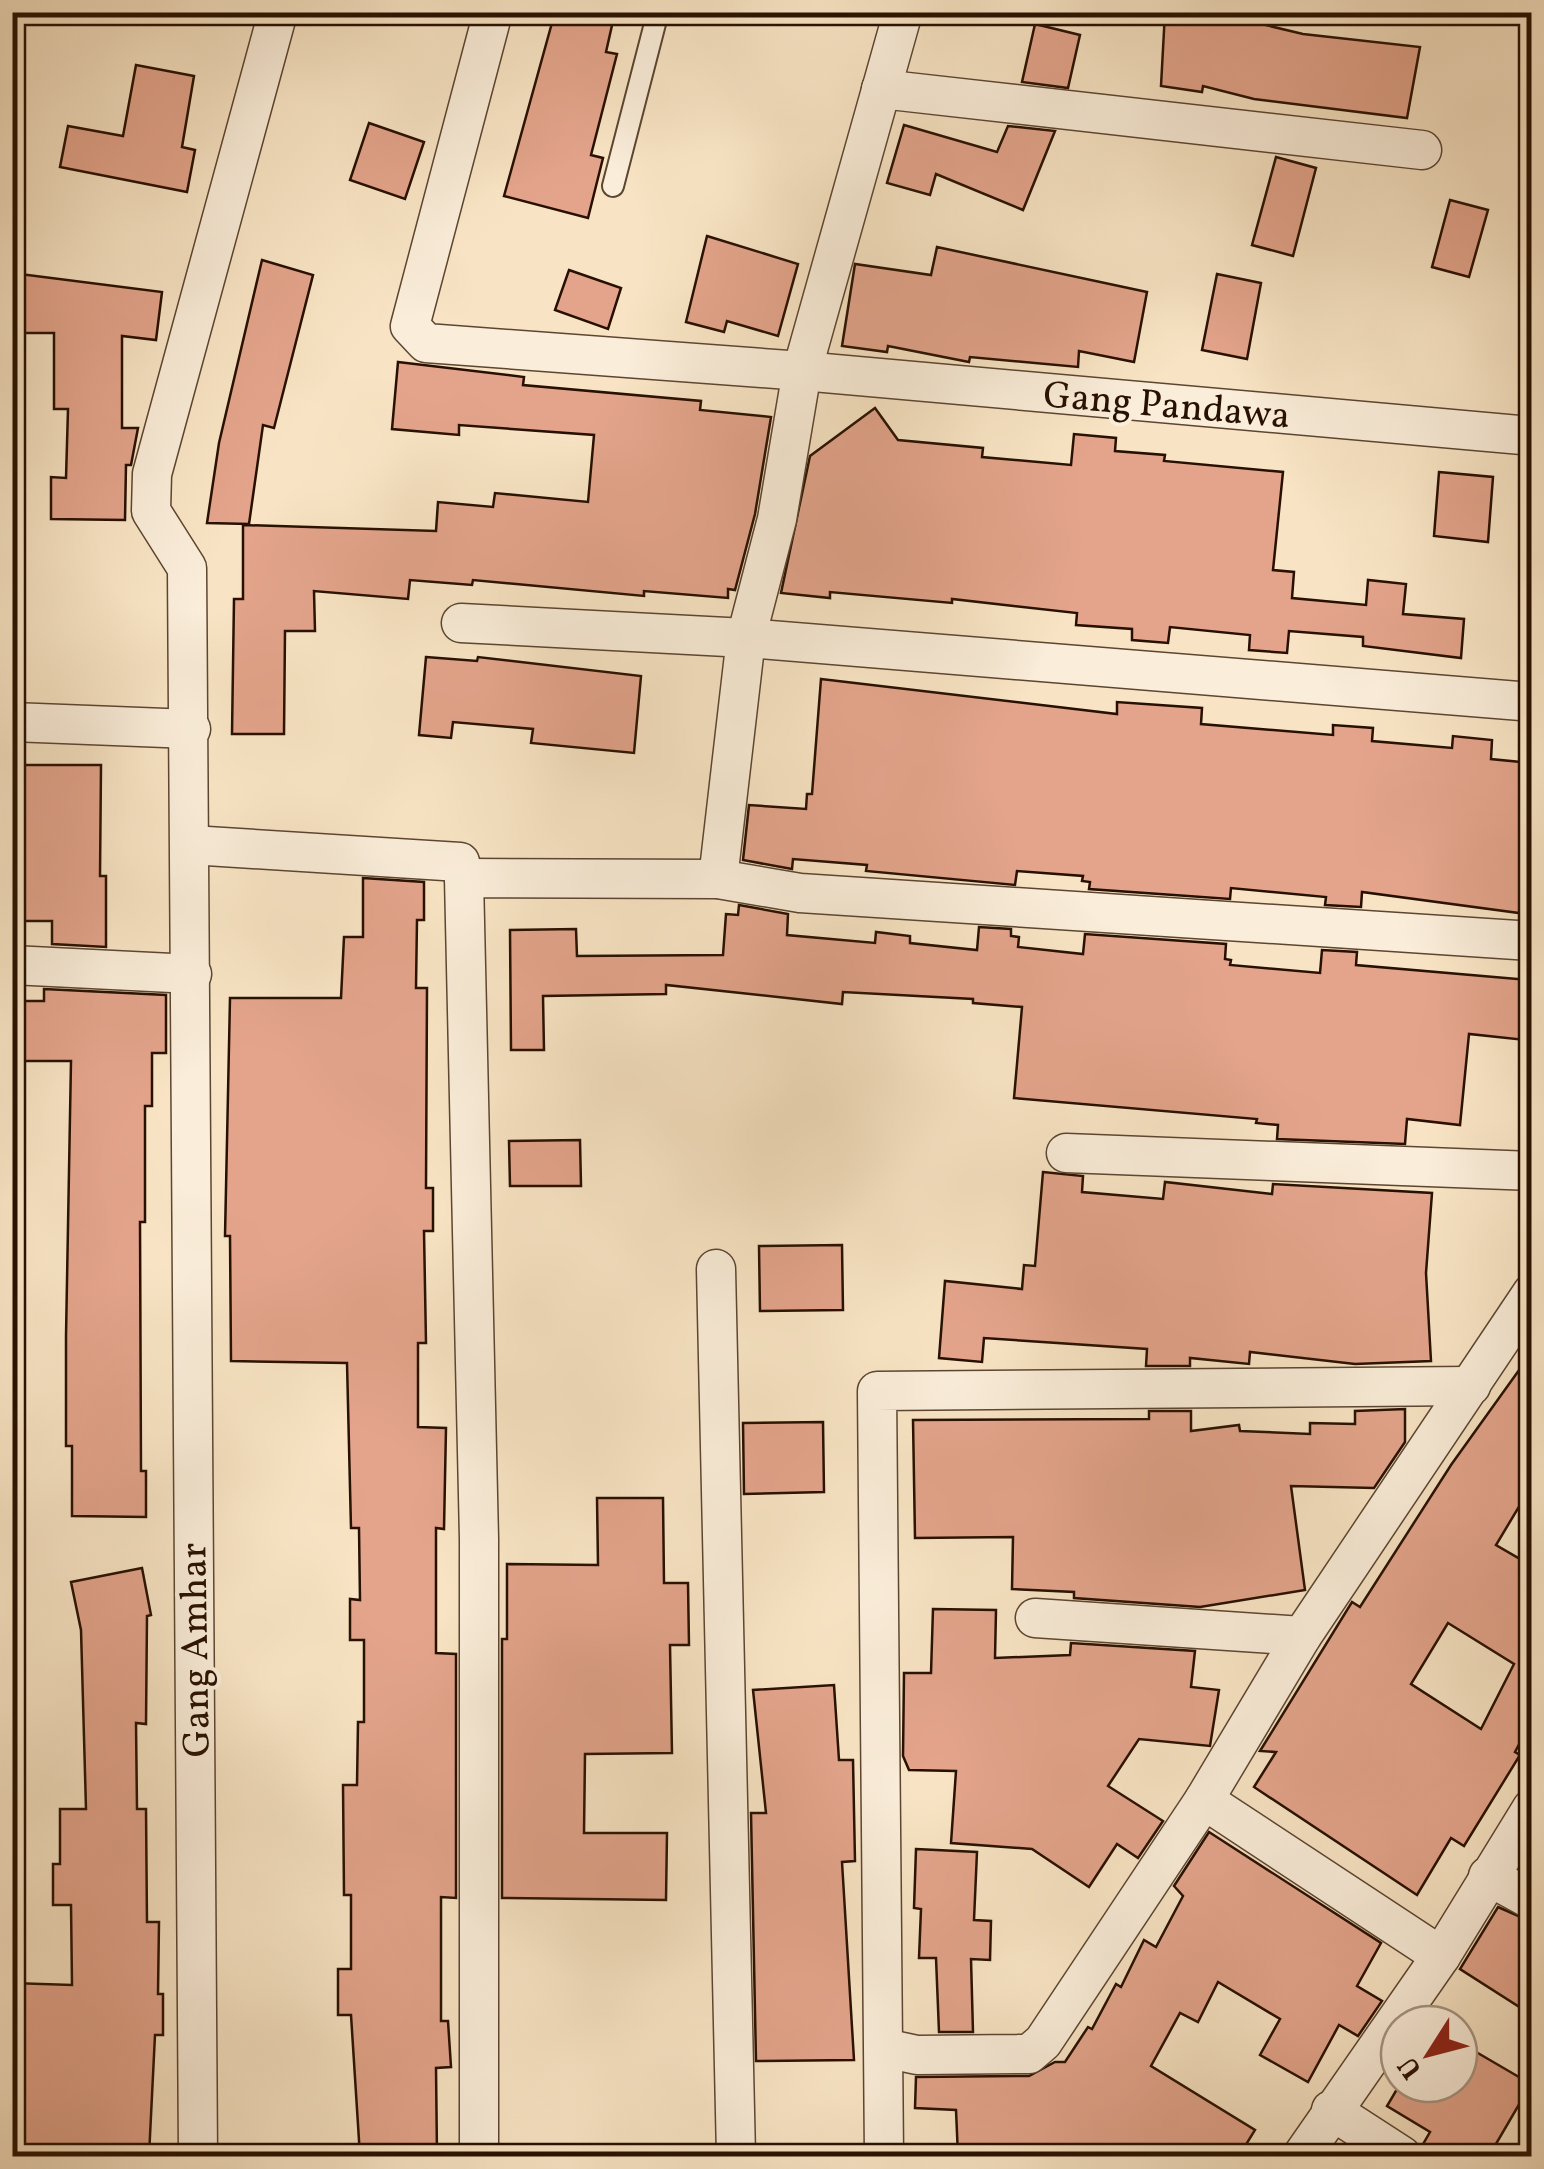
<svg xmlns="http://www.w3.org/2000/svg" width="1544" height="2169" font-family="Vollkorn,serif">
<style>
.building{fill:#e3a48b;stroke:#281000;stroke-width:2.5;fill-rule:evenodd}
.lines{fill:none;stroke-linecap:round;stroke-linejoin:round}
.lane-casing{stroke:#5c4531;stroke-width:24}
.street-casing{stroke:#5c4531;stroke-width:41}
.lane{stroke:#faedd9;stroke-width:20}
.street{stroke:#faedd9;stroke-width:38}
.labels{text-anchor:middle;stroke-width:8;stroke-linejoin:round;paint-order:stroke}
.street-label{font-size:38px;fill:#281000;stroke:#faedd9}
</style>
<rect width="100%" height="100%" fill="#f8e4c4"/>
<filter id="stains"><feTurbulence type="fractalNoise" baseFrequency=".002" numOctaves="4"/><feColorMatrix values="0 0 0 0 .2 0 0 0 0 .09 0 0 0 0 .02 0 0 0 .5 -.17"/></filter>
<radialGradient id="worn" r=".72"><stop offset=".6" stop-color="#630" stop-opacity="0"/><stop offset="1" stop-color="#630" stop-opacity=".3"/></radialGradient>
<!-- building -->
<g class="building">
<polygon points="555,12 615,12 606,52 617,54 591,155 603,158 588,218 504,196"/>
<polygon points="1165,12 1232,17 1303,34 1420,47 1407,118 1254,99 1203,86 1202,92 1161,86"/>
<polygon points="1035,24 1080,35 1068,88 1022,82"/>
<polygon points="136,65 194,76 182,147 195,150 187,192 60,167 68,126 123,136"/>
<polygon points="369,123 424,142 405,199 350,180"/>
<polygon points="904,125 997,152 1008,126 1055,131 1023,210 936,174 930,195 887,183"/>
<polygon points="1276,157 1316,168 1293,256 1252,245"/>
<polygon points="1450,200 1488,210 1469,277 1432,267"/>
<polygon points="707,236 798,264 778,336 727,321 724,332 686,322"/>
<polygon points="937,247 1147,292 1134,362 1079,351 1078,367 970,357 969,362 888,346 887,352 842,346 855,264 931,275"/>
<polygon points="262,260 313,275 274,428 263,425 249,524 207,523 219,443"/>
<polygon points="569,270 621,288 608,329 555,310"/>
<polygon points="12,273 162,292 156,340 122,336 122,428 138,428 131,465 126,465 125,520 51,519 51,477 66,478 68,409 54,409 54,333 12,333"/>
<polygon points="1217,274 1261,283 1247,359 1202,350"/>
<polygon points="398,362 524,377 523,385 701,401 700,410 771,417 755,514 735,590 728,589 728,598 644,591 644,596 473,580 472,585 410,580 408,599 314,591 315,631 285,631 284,734 232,734 234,599 243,599 243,525 436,531 438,502 493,507 495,493 588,502 594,435 459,425 459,435 392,429"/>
<polygon points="875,408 898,440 983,448 982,457 1071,465 1074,434 1116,438 1115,451 1165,455 1164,461 1283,472 1273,570 1294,572 1292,598 1366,605 1368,580 1406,584 1403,614 1464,619 1461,658 1363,646 1363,637 1289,631 1287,653 1249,650 1250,635 1170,627 1168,643 1132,640 1132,629 1076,625 1077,613 952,599 952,603 830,592 830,598 781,593 810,456"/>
<polygon points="1439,472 1493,477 1488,542 1434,536"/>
<polygon points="426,657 477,661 478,657 641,676 634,753 531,743 533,729 453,722 451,738 419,735"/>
<polygon points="821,679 1117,714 1117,702 1202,708 1201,724 1333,735 1333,725 1373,728 1372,741 1452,748 1453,736 1492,740 1491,759 1532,763 1532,831 1526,830 1519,913 1362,892 1361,907 1325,905 1326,897 1231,888 1230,899 1089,889 1090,882 1082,881 1083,876 1017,871 1015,885 866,871 867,865 793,859 792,869 743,860 749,805 806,809 807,794 812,794"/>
<polygon points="12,765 101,765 100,876 106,876 106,947 52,944 52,921 12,921"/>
<polygon points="363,878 424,882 424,920 417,920 416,988 427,988 426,1188 433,1188 433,1231 424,1231 426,1343 418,1343 418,1427 446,1428 444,1529 436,1528 436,1653 456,1654 456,1898 441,1897 441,2021 448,2021 451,2067 436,2068 437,2156 360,2156 351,2015 338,2015 338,1969 351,1969 351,1895 344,1895 343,1785 357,1785 358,1722 364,1722 364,1640 350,1640 350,1599 360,1600 359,1528 351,1528 347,1363 231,1361 230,1236 225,1236 230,998 341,998 344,937 363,937"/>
<polygon points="739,905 788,914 787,935 875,943 876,932 910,936 910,943 977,950 979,927 1011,929 1011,936 1019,937 1018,947 1083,954 1085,934 1226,944 1225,959 1231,960 1230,965 1320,973 1322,950 1357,952 1356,965 1530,980 1525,1040 1469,1034 1460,1125 1407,1119 1405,1144 1277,1139 1278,1125 1256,1123 1257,1119 1014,1098 1022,1007 973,1003 973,999 843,992 842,1004 666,985 666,994 543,996 544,1050 511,1050 510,930 576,929 577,956 723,955 726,914 738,915"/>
<polygon points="44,989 166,995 166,1053 152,1053 152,1106 145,1106 145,1222 140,1222 141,1471 146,1471 146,1517 72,1516 72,1446 66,1446 66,1336 71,1061 12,1061 12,1001 44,1001"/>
<polygon points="580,1140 581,1186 510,1186 509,1141"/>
<polygon points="1043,1172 1083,1176 1082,1192 1163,1199 1165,1182 1272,1194 1273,1184 1432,1193 1426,1273 1431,1361 1355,1364 1250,1352 1249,1364 1190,1358 1190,1366 1146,1366 1147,1349 984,1338 982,1362 939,1358 945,1281 1022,1289 1024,1265 1035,1266"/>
<polygon points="842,1245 843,1310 760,1311 759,1246"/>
<path d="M1532,1352V1485L1496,1545L1532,1566V1720L1515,1752L1520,1755L1464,1846L1451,1838L1417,1895L1254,1787L1276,1752L1260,1751L1352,1602L1360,1607L1451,1465ZM1448,1623L1514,1664L1481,1729L1411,1684Z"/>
<polygon points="1405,1409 1405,1442 1374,1488 1291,1486 1305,1590 1200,1607 1074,1598 1074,1592 1012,1589 1013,1537 915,1538 913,1420 1149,1419 1149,1411 1191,1411 1191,1431 1239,1425 1240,1431 1310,1434 1310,1423 1355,1424 1355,1411"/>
<polygon points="823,1422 824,1492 744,1494 743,1423"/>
<polygon points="597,1498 663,1498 664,1583 688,1583 689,1645 670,1645 672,1753 585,1754 584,1833 667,1833 666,1900 502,1898 502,1639 507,1639 507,1564 598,1565"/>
<polygon points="142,1568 151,1615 147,1616 146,1724 136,1723 137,1809 146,1809 147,1922 159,1922 158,1994 163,1994 163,2035 155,2035 149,2156 12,2156 12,1983 72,1985 71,1905 53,1905 53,1864 60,1864 60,1809 86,1809 81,1630 71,1582"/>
<polygon points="933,1609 996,1610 995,1658 1070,1655 1071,1643 1195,1651 1191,1687 1219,1690 1210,1746 1139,1739 1108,1786 1163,1821 1138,1858 1117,1844 1089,1887 1032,1849 951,1843 956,1771 909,1770 903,1756 904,1673 931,1673"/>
<polygon points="834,1685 839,1760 853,1760 855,1861 842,1862 854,2060 756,2061 751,1813 766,1813 753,1690"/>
<polygon points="1209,1832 1381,1943 1357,1986 1382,2001 1358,2036 1339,2025 1308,2082 1260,2055 1280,2019 1218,1982 1198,2022 1180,2013 1151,2066 1255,2130 1239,2156 958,2156 956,2110 915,2108 916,2077 1029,2076 1055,2062 1065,2062 1088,2027 1092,2029 1116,1984 1121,1987 1144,1940 1156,1947 1183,1896 1174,1886"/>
<polygon points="916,1849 977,1852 974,1920 991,1921 990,1960 971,1959 973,2032 939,2032 936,1958 919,1958 921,1909 914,1908"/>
<polygon points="1498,1907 1532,1922 1532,2015 1460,1969"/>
<polygon points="1459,2042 1531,2084 1489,2156 1424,2156 1422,2146 1430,2132 1387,2106 1400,2084 1459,2084"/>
</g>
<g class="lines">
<!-- lane casing -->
<g class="lane-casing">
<polyline id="lane" points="613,186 658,12"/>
</g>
<!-- street casing -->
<g class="street-casing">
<g id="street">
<polyline points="493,12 410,326 426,343 802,371 1532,436"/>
<polyline points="881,89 1422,150"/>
<polyline points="461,623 746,638 1532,702"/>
<polyline points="12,722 191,729"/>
<polyline points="191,845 460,862 464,878"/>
<polyline points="718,879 746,638 777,519 802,371 903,12"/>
<polyline points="12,965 192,974"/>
<polyline points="1066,1153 1532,1171"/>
<polyline points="716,1269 736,2156"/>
<polyline points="1035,1618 1302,1636"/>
<polyline points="1204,1800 1441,1956"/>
<polyline points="1488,1876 1532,1900"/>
<polyline points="884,2048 917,2055 1029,2054 1043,2042 1204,1800 1302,1636 1532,1293"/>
<polyline points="1331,2110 1402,2156"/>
<polyline points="198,2156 187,568 151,511 152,474 278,12"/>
<polyline points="479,2156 479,1539 464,878 718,879 800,893 1532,941"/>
<polyline points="884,2156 877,1391 1471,1386"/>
<polyline points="1302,2156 1441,1956 1532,1808"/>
</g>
</g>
<!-- lane -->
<use href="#lane" class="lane"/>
<!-- street -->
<use href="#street" class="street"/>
</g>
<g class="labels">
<!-- street labels -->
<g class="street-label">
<text transform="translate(1167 404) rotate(5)" y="13">Gang Pandawa</text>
<text transform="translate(194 1650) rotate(-91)" y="13">Gang Amhar</text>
</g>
</g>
<!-- margin -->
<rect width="1544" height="2169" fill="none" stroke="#f8e4c4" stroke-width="50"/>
<rect x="15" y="15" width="1514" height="2139" fill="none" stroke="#281000" stroke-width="5"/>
<rect x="25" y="25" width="1494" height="2119" fill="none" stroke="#281000" stroke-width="2.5"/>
<!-- north arrow -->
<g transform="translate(1429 2054) rotate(234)"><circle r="48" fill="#faedd9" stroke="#a69582" stroke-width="2.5"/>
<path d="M0-8L18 38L0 25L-18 38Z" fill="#8f2418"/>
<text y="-15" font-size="28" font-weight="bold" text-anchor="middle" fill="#281000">U</text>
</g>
<rect width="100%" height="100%" filter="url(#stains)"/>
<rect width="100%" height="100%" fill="url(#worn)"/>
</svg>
